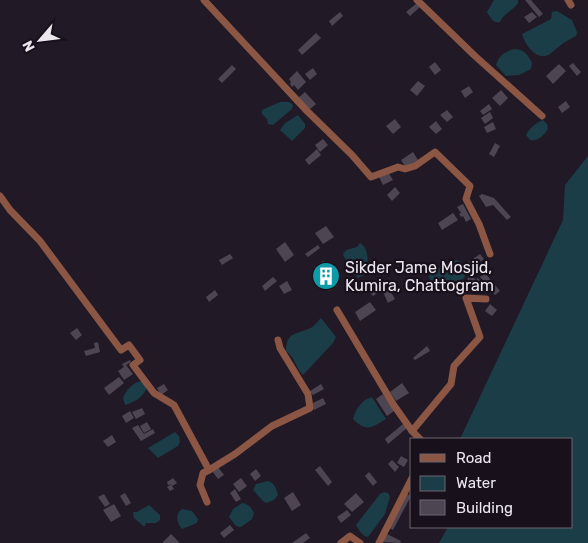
<svg xmlns="http://www.w3.org/2000/svg" width="588" height="543" font-family="Rubik,sans-serif">
<style>
.water{fill:#1a3d47}
.building{fill:#4e4553}
.lines{fill:none;stroke-linecap:round;stroke-linejoin:round}
.minor{stroke:#8b5643;stroke-width:7}
.labels{text-anchor:middle;stroke-width:4.5;stroke-linejoin:round;paint-order:stroke}
.poi-label{font-size:16px;fill:#ece7ef;stroke:#18101b;text-anchor:start}
</style>
<rect width="100%" height="100%" fill="#211925"/>
<!-- water -->
<g class="water">
<path d="M494,0H518V3C513,11 504,13 500,22C493,24 490,17 487,12Z"/>
<path d="M557,11L572,20L577,32L576,36C571,39 566,41 562,44C558,47 554,51 550,54C537,62 525,45 522,34L551,19L552,12Z"/>
<path d="M514,49C524,49 528,55 532,63L531,69L519,75L506,76L496,65C499,55 505,52 514,49Z"/>
<polygon points="280,102 289,102 293,105 292,109 273,125 268,124 267,119 262,114 262,110"/>
<polygon points="298,115 305,124 305,128 292,141 280,130 285,123"/>
<path d="M543,120L547,124L548,129C543,136 539,141 530,140L526,135C530,127 536,123 543,120Z"/>
<polygon points="588,156 588,543 439,543 448,527 572,527 572,439 460,439 563,220 565,185"/>
<path d="M360,243C370,249 369,266 364,275L358,278C353,274 354,269 350,264C347,260 345,260 343,254L346,250L357,247Z"/>
<path d="M456,260C464,262 471,271 463,279C460,281 455,281 452,283C448,286 446,290 443,292H438L430,280L429,275L447,263Z"/>
<path d="M321,318L336,337L333,343L303,375C295,367 296,359 286,351C287,333 293,335 308,329C313,328 317,322 321,318Z"/>
<path d="M142,381L146,384V390C141,398 135,402 125,405L123,398C126,390 133,382 142,381Z"/>
<path d="M372,397L386,419C372,427 367,433 353,419C356,409 361,400 372,397Z"/>
<polygon points="175,432 179,436 180,442 178,446 158,458 148,448"/>
<path d="M268,481C275,483 276,488 278,495L274,500L266,503L263,501L253,490L256,484Z"/>
<path d="M384,492L388,493L390,497L385,514L368,537C362,536 359,530 356,525L380,494Z"/>
<path d="M242,503C248,504 251,507 254,513L252,519L241,527L236,526L229,517L233,509Z"/>
<polygon points="149,505 160,515 160,520 156,523 146,523 145,526 143,526 134,518 133,512 137,512"/>
<path d="M182,509L192,511L198,519L197,523L182,529C177,523 174,515 182,509Z"/>
</g>
<!-- building -->
<g class="building">
<polygon points="525,0 531,0 543,14 539,17"/>
<polygon points="417,3 420,7 410,16 406,12"/>
<polygon points="340,12 343,16 332,26 329,21"/>
<polygon points="532,12 537,17 529,23 524,17"/>
<polygon points="316,33 321,38 302,55 298,50"/>
<polygon points="435,62 441,70 435,75 429,67"/>
<polygon points="573,63 581,72 577,76 569,66"/>
<polygon points="559,64 566,71 553,84 546,76"/>
<polygon points="232,65 236,69 222,83 218,79"/>
<polygon points="313,68 317,74 310,80 305,74"/>
<polygon points="297,71 306,82 298,90 294,85 292,87 290,84 291,82 289,79"/>
<polygon points="418,81 425,86 417,96 410,90"/>
<polygon points="469,86 473,92 465,98 461,91"/>
<polygon points="501,90 508,98 500,106 492,98"/>
<polygon points="305,92 316,104 309,110 298,98"/>
<polygon points="566,101 570,107 562,113 558,107"/>
<polygon points="489,104 492,109 483,115 480,111"/>
<polygon points="447,110 453,117 447,122 440,115"/>
<polygon points="490,112 493,118 485,124 481,118"/>
<polygon points="395,119 401,127 393,134 386,126"/>
<polygon points="436,121 442,129 436,134 429,127"/>
<polygon points="493,122 496,129 487,133 484,127"/>
<polygon points="323,139 328,145 320,152 315,145"/>
<polygon points="495,143 500,146 494,157 489,154"/>
<polygon points="317,149 321,155 309,165 305,160"/>
<polygon points="413,152 418,160 406,168 401,160"/>
<polygon points="388,172 393,180 383,185 379,177"/>
<polygon points="395,187 400,193 392,201 387,195"/>
<polygon points="482,194 494,198 511,217 507,220 493,205 486,207 479,196"/>
<polygon points="463,204 471,219 466,222 463,216 461,217 459,214 461,213 457,207"/>
<polygon points="453,213 458,220 442,230 438,223"/>
<polygon points="326,226 334,237 323,244 315,233"/>
<polygon points="285,242 294,255 285,262 276,249"/>
<polygon points="318,245 320,248 308,257 305,254"/>
<polygon points="230,254 233,258 222,265 219,260"/>
<polygon points="480,254 484,259 471,268 467,263"/>
<polygon points="324,261 337,286 329,291 314,267"/>
<polygon points="485,273 500,291 495,295 480,277"/>
<polygon points="471,275 476,280 478,278 483,284 474,292 470,286 472,284 467,279"/>
<polygon points="273,277 277,281 265,291 262,286"/>
<polygon points="287,281 292,290 284,294 279,286"/>
<polygon points="376,285 380,291 373,296 368,290"/>
<polygon points="389,289 395,299 388,303 383,292"/>
<polygon points="215,290 218,295 209,302 206,297"/>
<polygon points="370,302 376,310 360,321 355,312"/>
<polygon points="490,304 497,310 492,316 485,311"/>
<polygon points="77,328 82,335 76,340 70,333"/>
<polygon points="98,342 100,352 86,356 84,351 95,348 94,343"/>
<polygon points="427,346 430,351 415,360 413,358"/>
<polygon points="130,360 131,362 126,365 133,374 124,380 118,371 124,367 122,364"/>
<polygon points="119,377 124,383 109,395 104,388"/>
<polygon points="402,383 409,393 396,401 390,392"/>
<polygon points="164,384 168,390 161,395 157,388"/>
<polygon points="321,384 324,389 313,395 310,391"/>
<polygon points="383,394 394,411 387,416 376,399"/>
<polygon points="323,398 326,404 314,410 311,404"/>
<polygon points="142,408 145,414 136,419 132,412"/>
<polygon points="130,411 134,418 126,423 122,416"/>
<polygon points="147,422 151,429 144,433 140,426"/>
<polygon points="403,424 407,428 388,444 385,439"/>
<polygon points="138,425 144,434 153,429 155,433 141,441 132,428"/>
<polygon points="112,435 116,442 108,447 103,441"/>
<polygon points="401,456 408,460 404,467 397,463"/>
<polygon points="392,460 399,467 395,472 388,464"/>
<polygon points="320,466 332,482 328,486 315,470"/>
<polygon points="218,467 224,475 218,479 212,471"/>
<polygon points="256,469 261,476 255,481 250,474"/>
<polygon points="369,472 377,482 373,486 365,476"/>
<polygon points="173,478 177,483 172,486 174,489 170,491 167,487 172,484 168,485 167,482"/>
<polygon points="241,478 247,486 239,492 233,484"/>
<polygon points="235,489 241,499 236,502 230,493"/>
<polygon points="293,492 301,505 292,511 284,498"/>
<polygon points="125,493 131,503 126,506 120,496"/>
<polygon points="356,493 364,502 352,512 344,504"/>
<polygon points="104,494 110,504 105,507 98,497"/>
<polygon points="407,494 411,496 393,530 389,528"/>
<polygon points="114,504 121,516 111,522 103,510"/>
<polygon points="347,510 351,515 341,523 337,517"/>
<polygon points="230,525 234,530 224,538 220,533"/>
<polygon points="306,533 310,538 303,543 292,543"/>
<polygon points="171,534 180,543 162,543"/>
<polygon points="387,534 401,541 400,543 383,542"/>
</g>
<g class="lines">
<!-- minor -->
<g class="minor">
<polyline points="204,0 307,111 352,155 371,177 398,167 405,169 415,166 435,152 470,186 466,199 479,224 490,254"/>
<polyline points="417,0 475,56 542,116"/>
<polyline points="568,0 571,5"/>
<polyline points="0,196 10,210 40,241 121,350 129,345 140,360 133,365 154,393 174,405 209,470 235,454 272,426 310,408 308,394 280,348 278,340"/>
<polyline points="337,310 393,404 412,431 420,439"/>
<polyline points="412,431 451,384 454,366 480,337 466,298 486,299"/>
<polyline points="207,502 200,485 203,473 209,470"/>
<polyline points="341,543 350,536 360,543"/>
<polyline points="379,543 412,478"/>
</g>
</g>
<!-- icons -->
<defs>
<g id="building-disc" transform="scale(1.4375)"><circle r="9.5" fill="#0f9aa8" stroke="#18101b"/><path d="M-4-6H4V6H1V3H-1V6H-4ZM-2.5-4.3h1.7v1.8h-1.7ZM.8-4.3h1.7v1.8H.8ZM-2.5-1h1.7V.8h-1.7ZM.8-1h1.7V.8H.8Z" fill="#fff"/></g>
</defs>
<g fill-rule="evenodd">
<use href="#building-disc" x="326" y="276"/>
</g>
<g class="labels">
<!-- poi labels -->
<g class="poi-label">
<text x="345" y="273">Sikder Jame Mosjid,<tspan x="345" dy="18">Kumira, Chattogram</tspan></text>
</g>
</g>
<!-- legend -->
<rect x="410" y="438" width="162" height="90" fill="#18101b" stroke="#6d6670"/>
<rect x="420" y="454" width="25" height="8" fill="#8b5643" stroke="#6d6670"/>
<text x="456" y="463" font-size="15" fill="#ece7ef">Road</text>
<rect x="420" y="476" width="25" height="15" fill="#1a3d47" stroke="#6d6670"/>
<text x="456" y="488" font-size="15" fill="#ece7ef">Water</text>
<rect x="420" y="500" width="25" height="15" fill="#4e4553" stroke="#6d6670"/>
<text x="456" y="513" font-size="15" fill="#ece7ef">Building</text>
<!-- north arrow -->
<g transform="translate(40 40) rotate(242)" stroke="#18101b" stroke-width="4" paint-order="stroke">
<path d="M0-4L9 19L0 12L-9 19Z" fill="#ece7ef"/>
<text y="-8" font-size="14" font-weight="bold" text-anchor="middle" fill="#ece7ef">N</text>
</g>
</svg>
